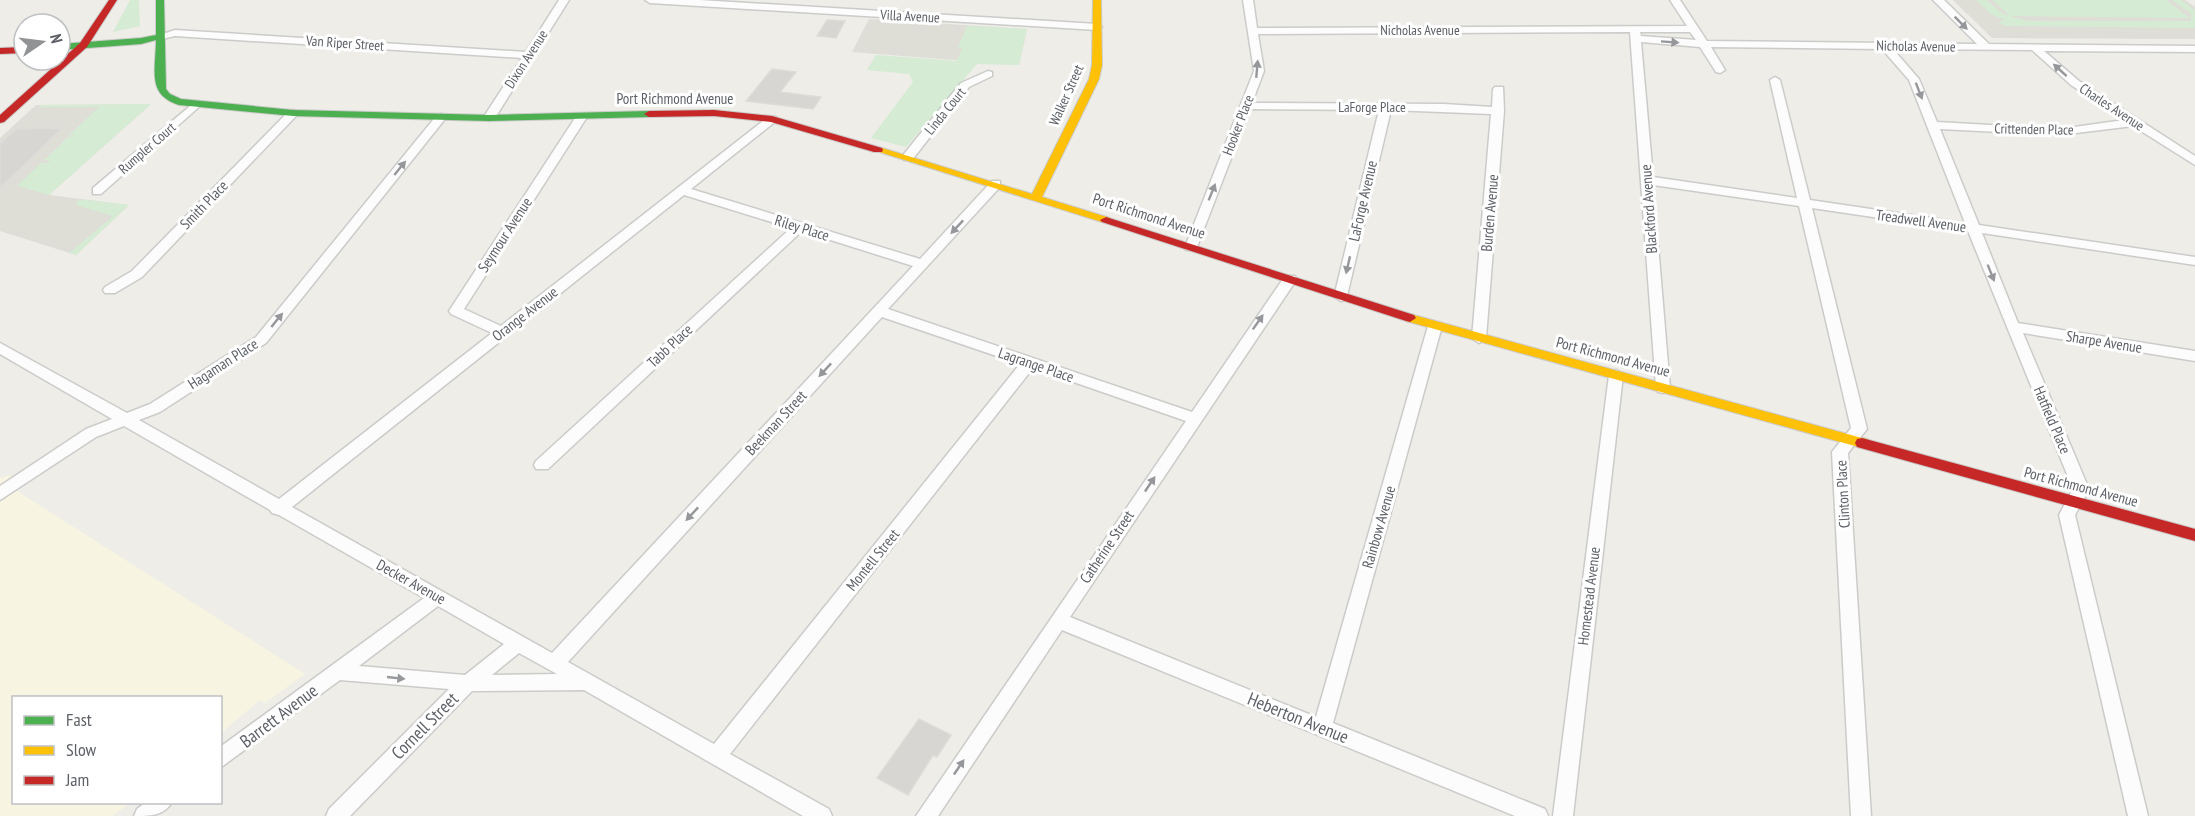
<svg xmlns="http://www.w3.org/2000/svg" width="2195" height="816" font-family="'PT Sans Narrow',sans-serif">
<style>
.commercial{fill:#f7f4e1}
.education{fill:#deddd6}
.green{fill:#d5ebd4}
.building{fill:#d7d6d3;stroke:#dddcd8;stroke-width:1.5}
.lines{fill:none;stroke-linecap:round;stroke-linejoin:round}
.street-casing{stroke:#cbcbca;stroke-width:3}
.fast-casing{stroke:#c9cac9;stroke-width:2}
.slow-casing{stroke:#c9cac9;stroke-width:2}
.jam-casing{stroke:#c9cac9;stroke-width:2}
.street{fill:#fcfcfc;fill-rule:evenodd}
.fast{fill:#4caf50;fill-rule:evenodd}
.slow{fill:#ffc107;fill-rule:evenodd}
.jam{fill:#c62828;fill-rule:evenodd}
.oneway{fill:#95979b}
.labels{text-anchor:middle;stroke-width:6;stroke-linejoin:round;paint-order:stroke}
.far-street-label{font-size:14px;fill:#5d6167;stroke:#fff}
.street-label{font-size:15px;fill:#5d6167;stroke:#fff}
.near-street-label{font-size:18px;fill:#5d6167;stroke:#fff}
</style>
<rect width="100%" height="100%" fill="#eeede8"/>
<!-- commercial -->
<polygon class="commercial" points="10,475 21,484 17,491 305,674 265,703 260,700 221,733 220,698 14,698 14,802 130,803 112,816 0,816 0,478"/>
<!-- education -->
<g class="education">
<polygon points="1953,0 2185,0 2195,7 2195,39 1992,38"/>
<polygon points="869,19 1027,29 1019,65 852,52"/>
<polygon points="151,104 49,195 129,205 76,255 0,231 0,138 36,105"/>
</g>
<!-- green -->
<g class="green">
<polygon points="130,0 139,0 140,26 113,32"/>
<polygon points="1976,0 1987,0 2003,14 2028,21 2191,21 2191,14 2172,0 2181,0 2195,10 2195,28 2004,26 1999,21 2005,20 1992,15"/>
<polygon points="1992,0 2166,0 2190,18 2010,16"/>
<polygon points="967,26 1027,29 1019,65 977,64 906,147 871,138 913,82 909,74 867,70 876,55 957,61 962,48 958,47"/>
<polygon points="151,104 49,195 17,186 41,163 47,163 50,160 44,160 68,137 75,136 69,135 99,107 39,107 41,105"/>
<polygon points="79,199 129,205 76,255 69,253 113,216 75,205"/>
</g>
<!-- building -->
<g class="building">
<polygon points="827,20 845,21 836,38 817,36"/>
<polygon points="772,69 796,72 780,92 821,97 813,109 746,101"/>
<polygon points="62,128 0,188 0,144 16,129"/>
<polygon points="919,719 951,735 937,757 933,755 908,795 877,778"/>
</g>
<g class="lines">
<!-- street casing -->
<g class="street-casing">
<g id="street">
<polygon points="559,0 569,0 495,118 489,121 483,118 522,58 175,36 162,39 157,36 175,30 526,52"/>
<polygon points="645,0 699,0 1097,24 1102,27 1097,30 650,3"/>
<path d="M1243,0H1253L1257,28L1687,26L1670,0H1680L1707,41L1977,44L1933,0H1944L1989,44L2195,46V52L2044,51L2079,81L2195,156V165L2133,126L2060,135L1940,129L1979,225L2195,257V265L1982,233L2018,323L2195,351V361L2023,333L2089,489L2075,515L2148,816H2128L2059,515L2073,489L1968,231L1812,208L1867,429L1848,453L1871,816H1851L1832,452L1851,428L1799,206L1653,185L1670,388L1663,393L1658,392L1656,388L1630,32L1258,34L1264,71L1252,103L1444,104L1492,107L1493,89L1495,87H1503L1504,111L1486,338L1479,343L1472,338L1491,114L1391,110L1346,300L1341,301L1334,297L1379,110L1250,109L1197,247L1196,250H1186L1185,247L1254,71ZM1640,32H1690L1696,40L1641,36ZM1641,42L1700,47L1716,72L1720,73L1725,70L1711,47L1882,49L1909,80L1965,223L1810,200L1780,80L1775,77L1770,80L1797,198L1653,177ZM1893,49L2032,50L2071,85L2124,120L2060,129L1937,122L1919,79Z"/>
<polygon points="988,71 992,72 992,76 969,87 912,160 904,160 904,154 961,83"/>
<polygon points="196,101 202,104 200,106 101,194 93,194 93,188"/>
<polygon points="293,110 297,111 297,115 142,277 115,293 105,293 103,290 105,287 132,271 289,111"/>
<path d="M441,114L445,115V119L266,343L160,412L139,420L279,499L492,333L451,314L449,311L577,115L581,114L587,117L464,309L501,326L768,117H776V121L691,189L920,259L992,181H1000V187L888,309L1192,412L1285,276H1295L1297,279L1295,282L1070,617L1316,717L1428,326L1430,323H1440L1442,326L1333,723L1545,809L1548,816H1515L1062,630L938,816H916L1186,421L1033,368L730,754L829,809L832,816H803L584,690L472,691L350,816H326L329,809L449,689L340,680L220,768V747L424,598L279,515L272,513L270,510L124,426L96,437L0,500V486L86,429L112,419L0,354V343L127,413L150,404L256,337L437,115ZM684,195L791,228L536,461L534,465L536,469H548L802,231L913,266L552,653L292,507ZM882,317L1020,364L714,744L568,662ZM438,606L504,644L465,675L359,666ZM519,653L557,674L492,675Z"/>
<polygon points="1616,370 1623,375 1573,816 1553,816 1609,375"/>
<path d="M146,802H172C164,816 150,816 134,816L137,809Z"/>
</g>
</g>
<!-- fast casing -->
<g class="fast-casing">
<path id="fast" d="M156,0H164L166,89L170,94L181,99L293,110L489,115L649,111L654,114L649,117L489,121L293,116L179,105C146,95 156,69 156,40L141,44L60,50V44L141,38L156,35Z"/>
</g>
<!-- slow casing -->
<g class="slow-casing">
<g id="slow">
<polygon points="1093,0 1101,0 1102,65 1099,79 1042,197 1110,218 1110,222 1102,222 873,150 874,148 882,148 1032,194 1089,79 1092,65"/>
<polygon points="1410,314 1862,438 1867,439 1869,443 1867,447 1862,448 1406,321 1404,318 1406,315"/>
</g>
</g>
<!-- jam casing -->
<g class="jam-casing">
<g id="jam">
<polygon points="109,0 117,0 87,47 4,122 0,123 0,115 80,43"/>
<polygon points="24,47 24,53 0,54 0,48"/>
<polygon points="714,110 772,116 882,148 883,150 882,152 874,152 771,122 714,116 649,117 644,114 649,111"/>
<polygon points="1106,217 1414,315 1416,318 1410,322 1406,321 1102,222 1100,220"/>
<polygon points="1862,438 2195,529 2195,541 1857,447 1855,443 1857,439"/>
</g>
</g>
<!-- street -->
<use href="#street" class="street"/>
<!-- fast -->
<use href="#fast" class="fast"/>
<!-- slow -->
<use href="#slow" class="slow"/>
<!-- jam -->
<use href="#jam" class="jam"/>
</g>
<!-- one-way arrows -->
<defs><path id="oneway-solid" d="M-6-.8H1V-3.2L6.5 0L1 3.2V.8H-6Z" transform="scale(1.5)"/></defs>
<g class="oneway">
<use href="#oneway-solid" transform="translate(1961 23) rotate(45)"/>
<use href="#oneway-solid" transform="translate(1670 42) rotate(4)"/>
<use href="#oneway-solid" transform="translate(1257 69) rotate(-85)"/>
<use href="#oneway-solid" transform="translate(2060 70) rotate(-138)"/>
<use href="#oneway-solid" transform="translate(1919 91) rotate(69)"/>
<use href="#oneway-solid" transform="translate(400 168) rotate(-51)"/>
<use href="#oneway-solid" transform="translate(1212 192) rotate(-68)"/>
<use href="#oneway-solid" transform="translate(957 227) rotate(133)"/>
<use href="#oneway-solid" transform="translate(1348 265) rotate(103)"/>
<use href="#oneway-solid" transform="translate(1991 273) rotate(68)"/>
<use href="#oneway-solid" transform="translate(277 320) rotate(-51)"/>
<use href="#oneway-solid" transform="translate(1258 322) rotate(-55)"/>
<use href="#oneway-solid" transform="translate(825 370) rotate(133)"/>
<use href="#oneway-solid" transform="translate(1150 484) rotate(-56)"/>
<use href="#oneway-solid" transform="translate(692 514) rotate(133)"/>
<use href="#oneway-solid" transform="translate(396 678) rotate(6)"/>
<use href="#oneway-solid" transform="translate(959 767) rotate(-56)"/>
</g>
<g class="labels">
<!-- far-street labels -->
<g class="far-street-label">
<text transform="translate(910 16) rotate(3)" y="5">Villa Avenue</text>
<text x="1420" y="35">Nicholas Avenue</text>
<text transform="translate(345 43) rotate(4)" y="5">Van Riper Street</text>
<text transform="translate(1916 46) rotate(1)" y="5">Nicholas Avenue</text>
<text transform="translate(526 59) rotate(-57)" y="5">Dixon Avenue</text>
<text transform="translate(1066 95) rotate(-66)" y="5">Walker Street</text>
<text x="1372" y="112">LaForge Place</text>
<text transform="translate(2112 107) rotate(33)" y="5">Charles Avenue</text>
<text transform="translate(945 111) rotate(-51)" y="5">Linda Court</text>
<text transform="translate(1238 125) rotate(-69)" y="5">Hooker Place</text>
<text transform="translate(2034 129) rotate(1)" y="5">Crittenden Place</text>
<text transform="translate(147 148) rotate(-41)" y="5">Rumpler Court</text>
</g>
<!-- street labels -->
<g class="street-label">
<text x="675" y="104">Port Richmond Avenue</text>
<text transform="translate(1363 201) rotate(-77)" y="5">LaForge Avenue</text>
<text transform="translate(204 205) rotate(-46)" y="5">Smith Place</text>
<text transform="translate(1649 209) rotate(-94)" y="5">Blackford Avenue</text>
<text transform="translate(1490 213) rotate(-85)" y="5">Burden Avenue</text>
<text transform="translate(1149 216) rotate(18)" y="5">Port Richmond Avenue</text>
<text transform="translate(1921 221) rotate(8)" y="5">Treadwell Avenue</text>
<text transform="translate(802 228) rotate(17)" y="5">Riley Place</text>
<text transform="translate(505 235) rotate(-57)" y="5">Seymour Avenue</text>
<text transform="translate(525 314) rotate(-38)" y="5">Orange Avenue</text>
<text transform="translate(2104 342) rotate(9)" y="5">Sharpe Avenue</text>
<text transform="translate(670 346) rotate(-43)" y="5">Tabb Place</text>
<text transform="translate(1613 357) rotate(15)" y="5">Port Richmond Avenue</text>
<text transform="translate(223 364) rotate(-33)" y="5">Hagaman Place</text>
<text transform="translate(1036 365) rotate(19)" y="5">Lagrange Place</text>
<text transform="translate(2052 420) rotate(67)" y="5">Hatfield Place</text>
<text transform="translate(776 423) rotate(-47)" y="5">Beekman Street</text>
<text transform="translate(2081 487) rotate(15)" y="5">Port Richmond Avenue</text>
<text transform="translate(1843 494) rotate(-93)" y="5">Clinton Place</text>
<text transform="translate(1379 527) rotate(-74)" y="5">Rainbow Avenue</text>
<text transform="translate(1107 547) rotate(-56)" y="5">Catherine Street</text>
<text transform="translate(873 560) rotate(-51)" y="5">Montell Street</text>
<text transform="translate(411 582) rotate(29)" y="5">Decker Avenue</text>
<text transform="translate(1589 596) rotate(-83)" y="5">Homestead Avenue</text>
</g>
<!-- near-street labels -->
<g class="near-street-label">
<text transform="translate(279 716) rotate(-37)" y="6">Barrett Avenue</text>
<text transform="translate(1298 718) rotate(22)" y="6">Heberton Avenue</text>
<text transform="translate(425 726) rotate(-45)" y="6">Cornell Street</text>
</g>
</g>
<!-- legend -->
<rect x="12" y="696" width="210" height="108" fill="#ffffff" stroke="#bec0c2" stroke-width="1.5"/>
<rect x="24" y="716" width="30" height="9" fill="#4caf50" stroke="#bec0c2" stroke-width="1.5"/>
<text x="66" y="726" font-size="18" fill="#5d6167">Fast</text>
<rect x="24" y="746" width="30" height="9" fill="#ffc107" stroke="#bec0c2" stroke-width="1.5"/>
<text x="66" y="756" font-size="18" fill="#5d6167">Slow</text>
<rect x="24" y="776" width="30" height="9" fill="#c62828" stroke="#bec0c2" stroke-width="1.5"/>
<text x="66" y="786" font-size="18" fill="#5d6167">Jam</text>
<!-- north arrow -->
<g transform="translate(42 42) rotate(76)"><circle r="28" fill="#ffffff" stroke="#bec0c2" stroke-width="1.5"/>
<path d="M0-4.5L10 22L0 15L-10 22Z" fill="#909294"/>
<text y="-9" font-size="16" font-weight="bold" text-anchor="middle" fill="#5d6167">N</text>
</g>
</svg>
